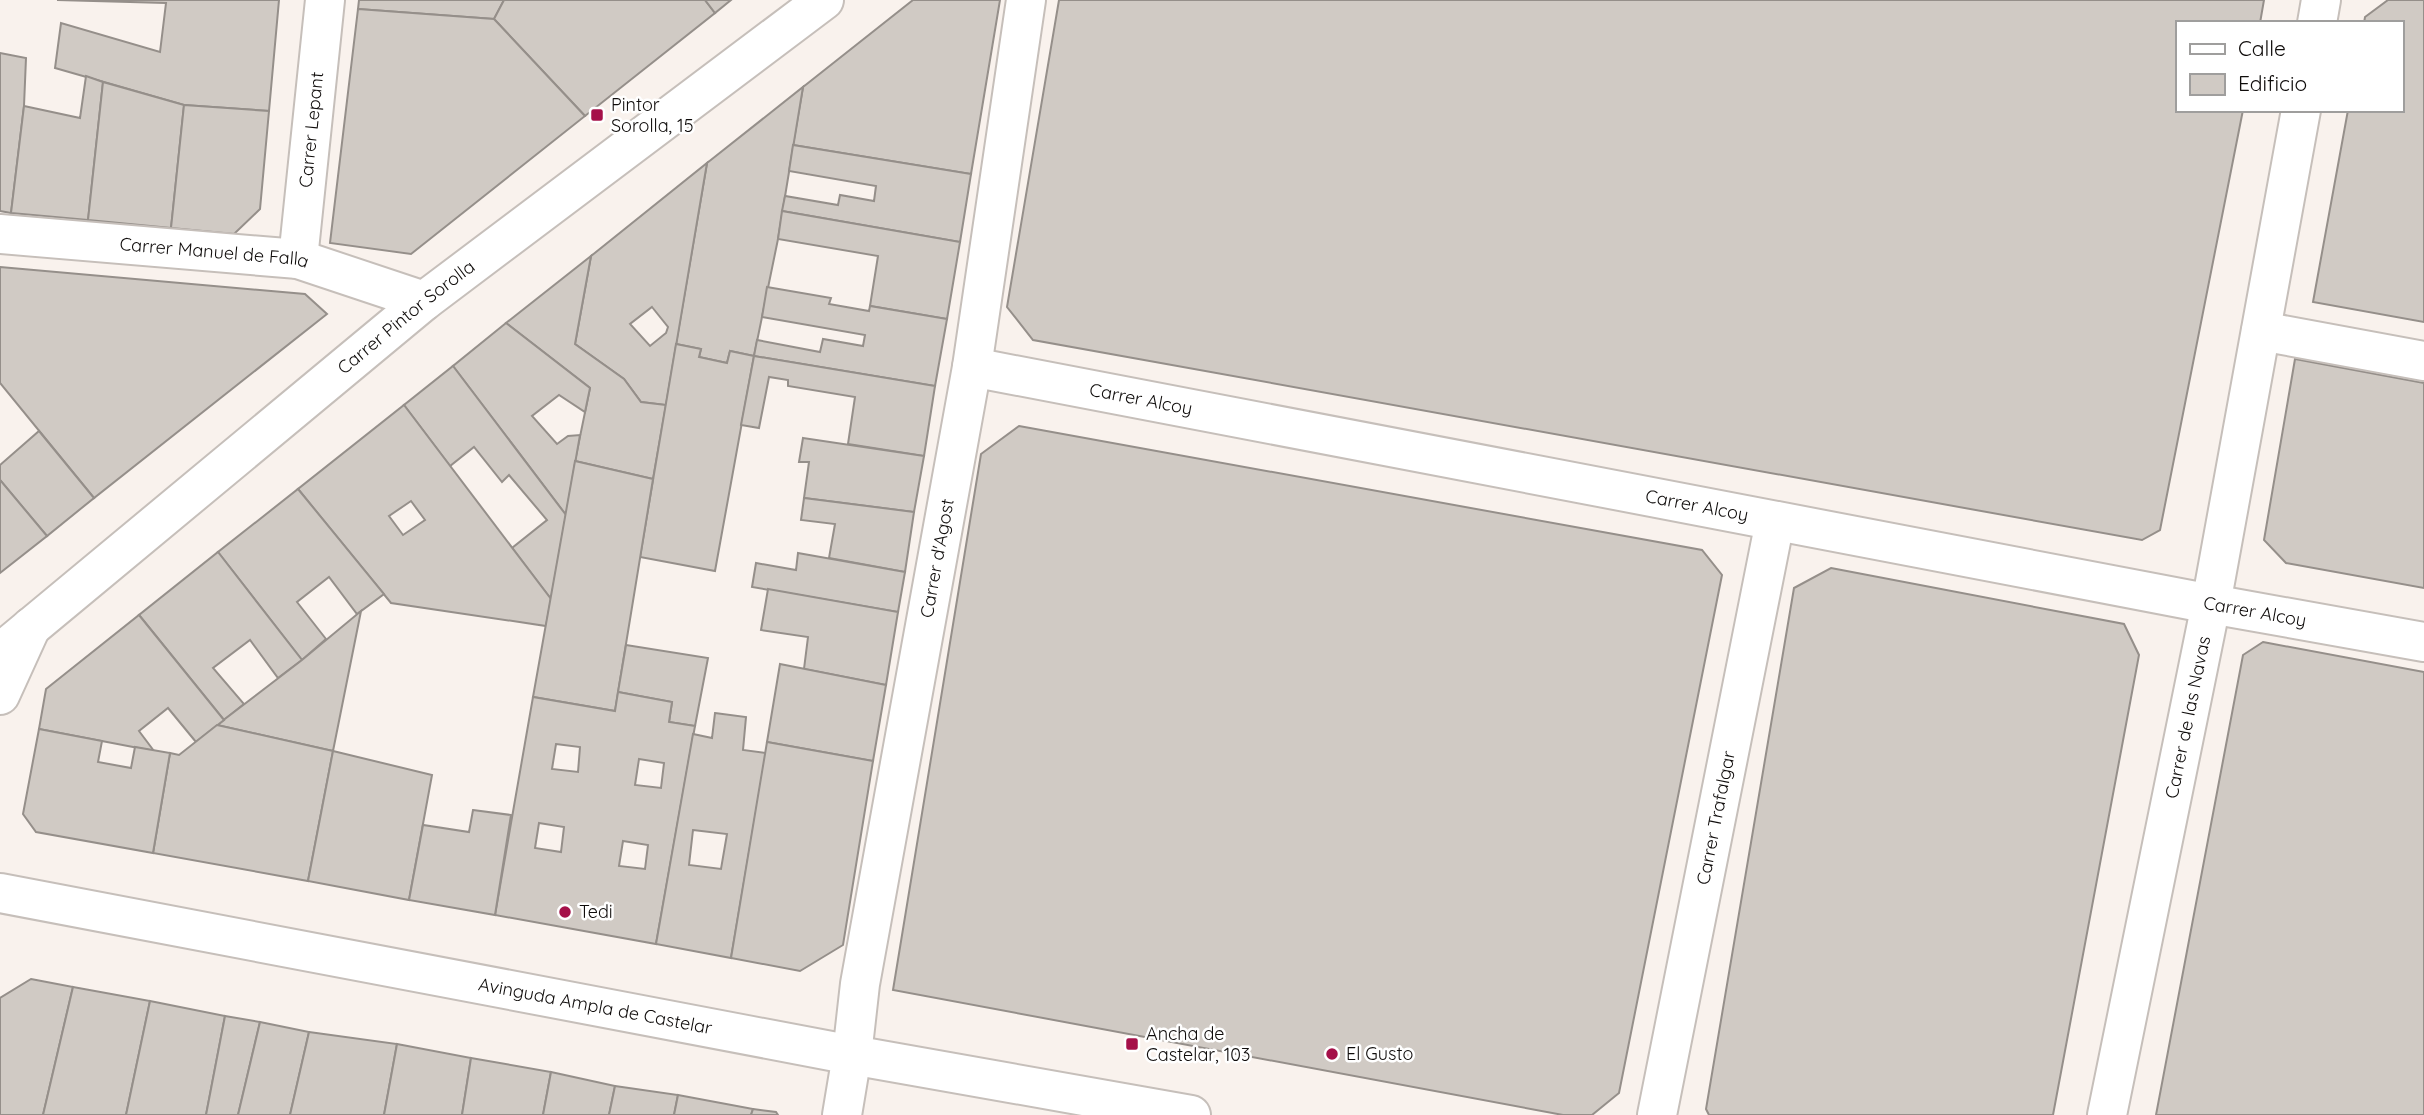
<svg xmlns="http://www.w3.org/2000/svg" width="2424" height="1115" font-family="Quicksand,sans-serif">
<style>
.building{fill:#d0cac4;stroke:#958f8a;stroke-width:2;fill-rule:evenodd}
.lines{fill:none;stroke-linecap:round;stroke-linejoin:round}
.street-casing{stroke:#c6bfba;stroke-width:42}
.secondary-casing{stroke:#c6bfba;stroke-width:42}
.street{stroke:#fff;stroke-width:38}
.secondary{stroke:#fff;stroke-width:38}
.poi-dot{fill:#a51049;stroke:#fff;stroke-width:2.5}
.labels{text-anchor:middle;stroke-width:5;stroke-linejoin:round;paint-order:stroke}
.poi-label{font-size:18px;fill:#0f0c0b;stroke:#fff;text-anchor:start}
.street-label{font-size:18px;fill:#0f0c0b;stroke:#fff}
</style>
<rect width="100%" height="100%" fill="#f9f2ed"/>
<!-- building -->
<g class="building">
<polygon points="57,0 279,0 269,111 184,105 55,68 61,23 160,52 166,3"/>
<polygon points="359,0 504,0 494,19 358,9"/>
<polygon points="504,0 705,0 715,13 585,116 494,19"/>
<polygon points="705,0 731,0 715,13"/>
<polygon points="913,0 1000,0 971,174 793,145 803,87"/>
<polygon points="1059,0 2264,0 2260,23 2177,23 2177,110 2243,110 2160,530 2142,540 1033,340 1007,307"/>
<polygon points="2388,0 2424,0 2424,322 2313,302 2348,110 2401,110 2401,23 2364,23 2365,17"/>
<polygon points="358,9 494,19 585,116 411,254 330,243"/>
<polygon points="0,53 26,58 24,106 11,213 0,211"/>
<polygon points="86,76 103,82 88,220 11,213 24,106 80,118"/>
<polygon points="103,82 184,105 171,228 88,220"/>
<polygon points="803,87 778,239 754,356 730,351 727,363 699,357 701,349 676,344 707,163"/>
<polygon points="184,105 269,111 260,209 234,234 171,228"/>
<polygon points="793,145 971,174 960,242 782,211 785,196 838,205 840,195 874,201 876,186 789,171"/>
<path d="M707,163L666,405L641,402L624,379L575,344L591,256ZM652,307L668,327L666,333L650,346L630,324Z"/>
<polygon points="782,211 960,242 947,319 870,306 878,256 778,239"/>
<polygon points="591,256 575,344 624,379 641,402 666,405 653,479 575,461 590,388 506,323"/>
<polygon points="0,267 305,294 327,314 94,498 0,383"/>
<polygon points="767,287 831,298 829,304 869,311 870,306 947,319 935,386 754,356 757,340 820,352 823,339 863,346 865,335 762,317"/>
<polygon points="506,323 590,388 585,412 559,395 532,416 557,444 568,436 580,435 566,515 453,366"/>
<polygon points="676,344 701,349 699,357 727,363 730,351 754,356 715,571 640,557"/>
<polygon points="754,356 935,386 924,456 848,444 855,397 788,386 788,380 769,377 759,428 741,425"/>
<polygon points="2295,359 2424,383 2424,588 2286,563 2264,540"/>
<polygon points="453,366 566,515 551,599 512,548 547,520 509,475 502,482 474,447 450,466 404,405"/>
<path d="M404,405L551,599L546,626L391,603L298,489ZM411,501L425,520L403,535L389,516Z"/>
<polygon points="1019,426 1702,550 1722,575 1619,1093 1592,1115 1563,1115 893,990 981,454"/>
<polygon points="39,431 94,498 47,536 0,480 0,465"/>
<polygon points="803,438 924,456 914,512 804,498 809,462 799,462"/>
<polygon points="575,461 653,479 615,711 533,697"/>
<polygon points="0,480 47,536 0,573"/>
<polygon points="298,489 384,594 357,614 329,577 297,602 326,639 302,660 218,552"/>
<polygon points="804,498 914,512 905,572 829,558 835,524 801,520"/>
<polygon points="218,552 302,660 278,678 250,640 213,668 244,704 224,720 139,615"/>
<polygon points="798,553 905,572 898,612 752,587 756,563 796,570"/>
<polygon points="1831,568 2124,624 2139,655 2053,1115 1709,1115 1706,1109 1794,588"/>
<polygon points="768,589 898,612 886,685 804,669 808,637 761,630"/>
<polygon points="361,611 333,751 217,725 302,660"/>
<polygon points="139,615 224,720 196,742 168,708 139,731 154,751 39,729 46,689"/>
<polygon points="2263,642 2424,672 2424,1115 2156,1115 2243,655"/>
<polygon points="626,645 708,658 695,726 669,722 672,702 618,692"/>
<polygon points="780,664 886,685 873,761 767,742"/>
<path d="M618,692L672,702L669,722L695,726L656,944L495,915L533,697L615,711ZM556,744L580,747L578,772L552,769ZM639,759L664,763L661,788L635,785ZM539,823L564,827L561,852L535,848ZM623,841L648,845L645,869L619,866Z"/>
<path d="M715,713L746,717L743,750L766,753L731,958L656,944L693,734L712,738ZM693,830L727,834L721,869L689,865Z"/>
<polygon points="217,725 333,751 308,881 153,853 170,753 179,755"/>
<polygon points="39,729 102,741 98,762 131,768 135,747 170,753 153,853 36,832 23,814"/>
<polygon points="767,742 873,761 843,945 800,971 731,958"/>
<polygon points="333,751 432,775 409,900 308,881"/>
<polygon points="473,810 511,815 495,915 409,900 423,825 469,832"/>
<polygon points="31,979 73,987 43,1115 0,1115 0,998"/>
<polygon points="73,987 150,1001 126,1115 43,1115"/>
<polygon points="150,1001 225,1016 206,1115 126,1115"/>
<polygon points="225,1016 260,1022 238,1115 206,1115"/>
<polygon points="260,1022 309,1032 290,1115 238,1115"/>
<polygon points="309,1032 397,1044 384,1115 290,1115"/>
<polygon points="397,1044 471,1058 462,1115 384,1115"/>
<polygon points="471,1058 551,1072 543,1115 462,1115"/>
<polygon points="551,1072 615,1086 609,1115 543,1115"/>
<polygon points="615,1086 678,1095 674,1115 609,1115"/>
<polygon points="678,1095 753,1109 751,1115 674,1115"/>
<polygon points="753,1109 776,1112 778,1115 751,1115"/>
</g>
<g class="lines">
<!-- street casing -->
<g class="street-casing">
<g id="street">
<polyline points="2317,23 2321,0"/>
<path id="s1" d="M0,234L298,259L424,301"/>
<path id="s2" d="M298,259L325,0"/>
<polyline points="2261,331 2424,361"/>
<path id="s3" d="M972,367L2211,604L2424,642"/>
<polyline points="0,695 31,627"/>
<path id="s4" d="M842,1115L852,1055L860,984L972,367L1026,0"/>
<path id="s5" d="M1657,1115L1775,521"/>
<path id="s6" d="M2107,1115L2211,604L2301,110"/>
</g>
</g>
<!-- secondary casing -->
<g class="secondary-casing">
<g id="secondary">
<path id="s7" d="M0,653L424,301L824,0"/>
<path id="s8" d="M0,893L852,1055L1191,1115"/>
</g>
</g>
<!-- street -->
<use href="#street" class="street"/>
<!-- secondary -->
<use href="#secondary" class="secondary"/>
</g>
<!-- markers -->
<g class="poi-dot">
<rect x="590" y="108" width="14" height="14" rx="3.5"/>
<circle cx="565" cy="912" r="7"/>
<rect x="1125" y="1037" width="14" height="14" rx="3.5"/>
<circle cx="1332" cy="1054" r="7"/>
</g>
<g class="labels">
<!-- poi labels -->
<g class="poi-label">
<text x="611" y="111">Pintor<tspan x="611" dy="21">Sorolla, 15</tspan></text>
<text x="579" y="918">Tedi</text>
<text x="1146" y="1040">Ancha de<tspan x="1146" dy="21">Castelar, 103</tspan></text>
<text x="1346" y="1060">El Gusto</text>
</g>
<!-- street labels -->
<g class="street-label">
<text dy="6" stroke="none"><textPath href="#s2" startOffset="130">Carrer Lepant</textPath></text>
<text dy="6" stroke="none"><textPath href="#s1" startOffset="215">Carrer Manuel de Falla</textPath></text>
<text dy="6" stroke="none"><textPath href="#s7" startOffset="527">Carrer Pintor Sorolla</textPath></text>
<text dy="6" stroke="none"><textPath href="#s3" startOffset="172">Carrer Alcoy</textPath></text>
<text dy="6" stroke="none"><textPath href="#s3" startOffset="738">Carrer Alcoy</textPath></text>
<text dy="6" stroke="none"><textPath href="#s4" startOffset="565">Carrer d'Agost</textPath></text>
<text dy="6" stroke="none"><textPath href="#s3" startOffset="1306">Carrer Alcoy</textPath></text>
<text dy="6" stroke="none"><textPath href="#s6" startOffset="406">Carrer de las Navas</textPath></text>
<text dy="6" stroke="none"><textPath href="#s5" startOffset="303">Carrer Trafalgar</textPath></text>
<text dy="6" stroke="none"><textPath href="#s8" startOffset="606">Avinguda Ampla de Castelar</textPath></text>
</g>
</g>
<!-- legend -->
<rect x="2176" y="21" width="228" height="91" fill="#ffffff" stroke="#9f9e9d" stroke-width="2"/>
<rect x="2190" y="44" width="35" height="10" fill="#ffffff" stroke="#9f9e9d" stroke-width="2"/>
<text x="2238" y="56" font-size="21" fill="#0f0c0b">Calle</text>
<rect x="2190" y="74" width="35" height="21" fill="#d0cac4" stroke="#9f9e9d" stroke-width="2"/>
<text x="2238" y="91" font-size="21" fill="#0f0c0b">Edificio</text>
</svg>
